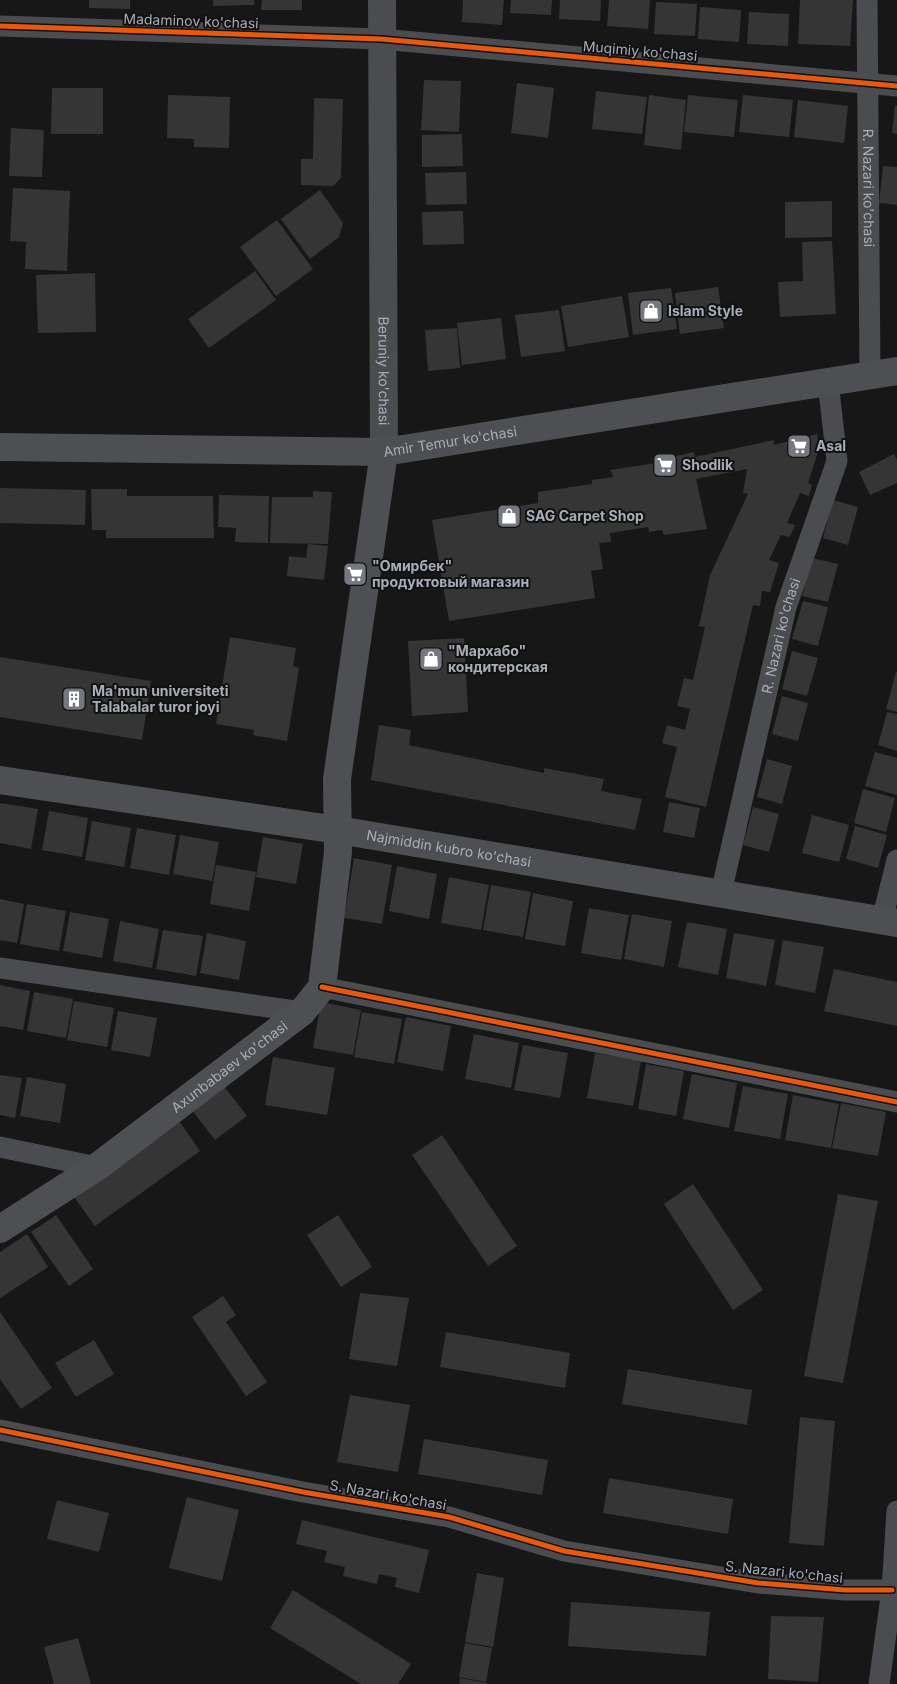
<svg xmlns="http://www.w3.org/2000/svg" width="897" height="1684" font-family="Inter,sans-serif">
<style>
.building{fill:#353536}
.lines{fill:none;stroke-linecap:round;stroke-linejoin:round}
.minor{stroke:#4b4c50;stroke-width:21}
.tertiary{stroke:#4b4c50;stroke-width:28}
.primary{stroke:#4d4f52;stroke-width:28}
.cycleway-casing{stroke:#111113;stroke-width:8}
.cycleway{stroke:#e8590c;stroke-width:5}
.labels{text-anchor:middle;stroke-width:4;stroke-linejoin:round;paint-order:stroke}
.street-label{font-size:14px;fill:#a8adb8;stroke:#111113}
.poi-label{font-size:14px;font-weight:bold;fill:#a8adb8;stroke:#111113;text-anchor:start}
</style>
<rect width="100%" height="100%" fill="#171717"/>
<!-- building -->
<g class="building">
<polygon points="89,0 130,0 130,9 89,8"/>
<polygon points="213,0 254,0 254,5 213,6"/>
<polygon points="262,0 302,0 302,10 261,10"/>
<polygon points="463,0 504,0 502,25 462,22"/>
<polygon points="511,0 552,0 551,15 510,13"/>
<polygon points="560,0 601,0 600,21 559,19"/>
<polygon points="609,0 650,0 648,29 607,26"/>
<polygon points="800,0 853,0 850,46 798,44"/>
<polygon points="656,2 697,4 695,36 654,34"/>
<polygon points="700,7 741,10 739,42 698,39"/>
<polygon points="749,12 789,14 788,46 747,44"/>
<polygon points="424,80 461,81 459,132 421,130"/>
<polygon points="517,83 554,88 548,138 511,133"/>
<polygon points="52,88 103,88 103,134 51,134"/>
<polygon points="596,91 647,97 642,134 592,129"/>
<polygon points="168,95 230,97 229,148 194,147 194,139 167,138"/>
<polygon points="649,95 686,100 681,150 644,145"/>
<polygon points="688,95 738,100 734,137 684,132"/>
<polygon points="743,95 793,100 789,137 739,132"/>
<polygon points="314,98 343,99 341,178 333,186 301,185 301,159 313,159"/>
<polygon points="798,100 848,106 844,143 794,137"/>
<polygon points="895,105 897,106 897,134 892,133"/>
<polygon points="11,128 44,130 42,177 9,176"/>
<polygon points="462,134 463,166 422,167 422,135"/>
<polygon points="883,166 897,167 897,205 879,203"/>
<polygon points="466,172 467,204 426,205 425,173"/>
<polygon points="13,188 70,191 67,271 25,269 26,242 10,241"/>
<polygon points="320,190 343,223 339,237 310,259 281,219"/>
<polygon points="832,201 832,237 785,238 785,202"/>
<polygon points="463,211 464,244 423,245 422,212"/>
<polygon points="277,220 313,269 276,296 240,247"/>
<polygon points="832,241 836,314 780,317 778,282 803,281 802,242"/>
<polygon points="255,271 276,300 209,348 188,319"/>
<polygon points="95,273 96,332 38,333 36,275"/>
<polygon points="718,287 724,328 680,334 675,293"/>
<polygon points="671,288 677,329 633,335 628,293"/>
<polygon points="622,296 629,337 568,347 561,306"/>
<polygon points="559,310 565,351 521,357 515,315"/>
<polygon points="501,318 506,359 462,365 457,323"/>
<polygon points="457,328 460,368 428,371 425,330"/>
<polygon points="817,434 819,449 808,483 812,485 809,496 800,493 787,523 795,525 790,537 781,535 769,560 779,563 770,592 762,591 760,606 753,605 706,807 665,797 677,747 662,743 667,725 685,730 690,709 677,706 684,678 693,680 705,627 699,626 710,575 748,494 743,493 747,469 696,479 707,529 664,535 662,530 649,532 648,527 610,533 611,542 599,543 603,569 591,571 595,598 449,621 432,520 538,503 538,492 592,484 592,480 613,477 611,470 668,461 667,458 694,452 695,457 774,440 774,445"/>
<polygon points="894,454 897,460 897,483 870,495 859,472"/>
<polygon points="0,488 86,490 85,525 0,523"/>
<polygon points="91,489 127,489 127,496 213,496 214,538 106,538 106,530 92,530"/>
<polygon points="313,491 332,492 328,544 270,543 272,497 313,497"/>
<polygon points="219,495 269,496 268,543 235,542 236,528 218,527"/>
<polygon points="833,500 858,507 848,545 823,538"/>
<polygon points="308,544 328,546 324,580 287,576 289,556 306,558"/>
<polygon points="812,558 838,564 828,602 802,596"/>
<polygon points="803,601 828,607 818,646 792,639"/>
<polygon points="230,637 296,648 293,666 299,668 287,741 253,735 254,730 216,724"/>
<polygon points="464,638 468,712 412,716 408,641"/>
<polygon points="792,651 818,658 807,696 782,689"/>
<polygon points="0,657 151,681 142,740 0,717"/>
<polygon points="896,672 897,672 897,712 886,709"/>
<polygon points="782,696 808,703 798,741 772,734"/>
<polygon points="887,712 897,714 897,751 878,745"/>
<polygon points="379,725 411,730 409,745 544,773 544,768 604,779 601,791 642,799 635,830 371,780"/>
<polygon points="875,752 897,758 897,795 865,786"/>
<polygon points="767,759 792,766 782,804 757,797"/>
<polygon points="863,789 895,798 886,832 854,823"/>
<polygon points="669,802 700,808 694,838 663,832"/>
<polygon points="0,803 38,809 31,849 0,843"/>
<polygon points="753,807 779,814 769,852 743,845"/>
<polygon points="49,811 88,818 82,857 42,850"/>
<polygon points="812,815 849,825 839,862 802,853"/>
<polygon points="92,821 131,828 124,867 85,860"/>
<polygon points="855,826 887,835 878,868 846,859"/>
<polygon points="137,828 176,835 169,875 130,868"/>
<polygon points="180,835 219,842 212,881 173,874"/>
<polygon points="263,837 303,844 296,884 256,877"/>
<polygon points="354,858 392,865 382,924 344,918"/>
<polygon points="216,865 256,872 249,911 210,904"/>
<polygon points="397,866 437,874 429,919 389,911"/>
<polygon points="449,877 489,885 481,930 441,923"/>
<polygon points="491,885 531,892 523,937 483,930"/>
<polygon points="533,893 573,901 565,946 525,939"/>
<polygon points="0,899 24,904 17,943 0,940"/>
<polygon points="27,904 66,911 59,951 20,944"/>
<polygon points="589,908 629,915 621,960 581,953"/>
<polygon points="70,912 109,919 102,958 63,951"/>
<polygon points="632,914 672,921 664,967 624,959"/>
<polygon points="120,921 159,929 152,968 113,961"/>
<polygon points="687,922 727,929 718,975 678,967"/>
<polygon points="163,930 203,936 196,976 156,969"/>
<polygon points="207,933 246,941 239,980 200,973"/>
<polygon points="734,933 775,940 766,986 726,978"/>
<polygon points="783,940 824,947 815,993 775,985"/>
<polygon points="834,969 897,982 897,1026 824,1011"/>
<polygon points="0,985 30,991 23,1030 0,1026"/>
<polygon points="34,992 73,999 66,1038 27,1031"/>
<polygon points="74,1001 114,1008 107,1047 67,1040"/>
<polygon points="321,1002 361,1010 353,1055 313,1048"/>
<polygon points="118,1011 157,1018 150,1057 111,1050"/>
<polygon points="362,1012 402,1019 394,1064 354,1057"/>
<polygon points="406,1017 451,1026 443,1071 397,1062"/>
<polygon points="474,1034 519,1043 511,1088 465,1079"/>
<polygon points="523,1045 568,1053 560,1098 514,1090"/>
<polygon points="595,1053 641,1061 633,1106 587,1098"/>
<polygon points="273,1057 335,1068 327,1115 265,1105"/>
<polygon points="646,1064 684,1071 676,1116 638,1109"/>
<polygon points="692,1074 737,1083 729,1128 683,1119"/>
<polygon points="0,1075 22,1078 15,1118 0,1115"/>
<polygon points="27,1077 66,1084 60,1123 20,1116"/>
<polygon points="223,1085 247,1116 215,1140 191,1109"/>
<polygon points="743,1086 788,1094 780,1139 734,1131"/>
<polygon points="793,1095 839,1104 831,1148 785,1140"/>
<polygon points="841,1103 886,1112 878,1156 832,1148"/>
<polygon points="177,1118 200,1151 95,1226 72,1194"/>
<polygon points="442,1135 517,1246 488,1266 412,1155"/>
<polygon points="693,1184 763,1290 733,1310 664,1204"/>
<polygon points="838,1194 878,1201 843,1383 804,1376"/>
<polygon points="56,1215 93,1269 69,1286 31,1232"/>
<polygon points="338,1215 372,1267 341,1287 307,1235"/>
<polygon points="27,1234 48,1267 0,1298 0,1252"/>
<polygon points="360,1293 409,1298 397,1366 349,1359"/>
<polygon points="223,1296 236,1315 226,1322 267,1382 246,1396 192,1317"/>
<polygon points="0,1312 52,1388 21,1409 0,1379"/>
<polygon points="446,1332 570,1353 565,1388 440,1367"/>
<polygon points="94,1340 114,1374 76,1397 55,1363"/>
<polygon points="628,1369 752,1390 747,1425 622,1404"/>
<polygon points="350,1395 410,1405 398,1472 337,1462"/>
<polygon points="800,1417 835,1421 824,1546 789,1543"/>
<polygon points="424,1439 548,1460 542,1495 418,1474"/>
<polygon points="609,1478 733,1499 728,1534 603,1513"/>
<polygon points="187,1497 239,1510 222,1581 169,1568"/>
<polygon points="57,1500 109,1513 99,1552 47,1539"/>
<polygon points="302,1520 429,1550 419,1593 395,1587 397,1578 379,1574 377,1584 343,1576 345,1567 324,1562 327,1551 296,1544"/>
<polygon points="477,1573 504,1578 493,1647 465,1642"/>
<polygon points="293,1590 411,1664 398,1684 361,1684 270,1628"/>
<polygon points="571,1602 710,1612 706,1656 568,1646"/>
<polygon points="771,1616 824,1617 818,1682 768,1679"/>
<polygon points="78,1638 91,1684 54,1684 44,1647"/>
<polygon points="465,1643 492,1648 486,1682 459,1677"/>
<polygon points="460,1678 487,1683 487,1684 459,1684"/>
</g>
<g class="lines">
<!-- minor -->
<g class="minor">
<path id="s1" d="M867,0L870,376"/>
<polyline points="0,26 381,39 897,86"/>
<path id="s2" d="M721,893L786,607L837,461L828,382"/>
<polyline points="882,920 897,860"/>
<polyline points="0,968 302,1012"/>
<polyline points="322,987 897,1102"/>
<polyline points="0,1147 97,1167"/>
<polyline points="0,1430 303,1492 449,1517 564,1551 758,1583 845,1590 892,1590"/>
<polyline points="879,1684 892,1590 897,1511"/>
</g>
<!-- tertiary -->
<path class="tertiary" id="s3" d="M382,0L384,452"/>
<!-- primary -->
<g class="primary">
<path id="s4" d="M0,447L384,452L897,371"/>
<path id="s5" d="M0,780L338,830L897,923"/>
<path id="s6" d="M0,1229L97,1167L302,1012L322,987L338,852L337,779L384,452"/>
</g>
<!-- cycleway casing -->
<g class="cycleway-casing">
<g id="cycleway">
<polyline points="0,26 381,39 897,86"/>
<polyline points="322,987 897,1102"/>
<polyline points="0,1430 303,1492 449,1517 564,1551 758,1583 845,1590 892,1590"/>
</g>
</g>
<!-- cycleway -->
<use href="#cycleway" class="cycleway"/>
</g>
<!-- icons -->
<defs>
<g id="shop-square" transform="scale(1.25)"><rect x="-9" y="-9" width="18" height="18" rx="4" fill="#757880" stroke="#111113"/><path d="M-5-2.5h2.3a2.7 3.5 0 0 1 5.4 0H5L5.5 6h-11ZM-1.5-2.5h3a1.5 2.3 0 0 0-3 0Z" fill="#fff"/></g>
<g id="supermarket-square" transform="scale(1.25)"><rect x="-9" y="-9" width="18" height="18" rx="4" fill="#757880" stroke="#111113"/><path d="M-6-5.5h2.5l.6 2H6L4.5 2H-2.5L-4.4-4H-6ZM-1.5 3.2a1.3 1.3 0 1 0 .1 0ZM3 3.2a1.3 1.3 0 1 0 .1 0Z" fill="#fff"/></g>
<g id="building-square" transform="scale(1.25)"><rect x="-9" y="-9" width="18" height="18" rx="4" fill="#757880" stroke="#111113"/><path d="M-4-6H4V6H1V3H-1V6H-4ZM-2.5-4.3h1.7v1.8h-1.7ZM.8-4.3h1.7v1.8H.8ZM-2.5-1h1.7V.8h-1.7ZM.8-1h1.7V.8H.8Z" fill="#fff"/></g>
</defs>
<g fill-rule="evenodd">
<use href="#shop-square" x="651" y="311"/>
<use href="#supermarket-square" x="799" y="446"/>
<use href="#supermarket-square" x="665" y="465"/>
<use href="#shop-square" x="509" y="516"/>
<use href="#supermarket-square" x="355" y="574"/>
<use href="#shop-square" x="431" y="659"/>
<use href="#building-square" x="74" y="699"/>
</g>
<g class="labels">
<!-- street labels -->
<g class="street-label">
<text transform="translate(191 21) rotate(2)" y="5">Madaminov ko'chasi</text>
<text transform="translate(640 51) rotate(5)" y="5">Muqimiy ko'chasi</text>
<text dy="5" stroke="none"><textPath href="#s1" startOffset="188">R. Nazari ko'chasi</textPath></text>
<text dy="5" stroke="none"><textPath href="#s3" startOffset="371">Beruniy ko'chasi</textPath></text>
<text dy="5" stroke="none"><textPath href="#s4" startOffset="451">Amir Temur ko'chasi</textPath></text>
<text dy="5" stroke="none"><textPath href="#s2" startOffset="264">R. Nazari ko'chasi</textPath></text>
<text dy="5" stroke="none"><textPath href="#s5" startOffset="454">Najmiddin kubro ko'chasi</textPath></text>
<text dy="5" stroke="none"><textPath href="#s6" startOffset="281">Axunbabaev ko'chasi</textPath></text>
<text transform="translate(388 1495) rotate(10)" y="5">S. Nazari ko'chasi</text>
<text transform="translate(784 1572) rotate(6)" y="5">S. Nazari ko'chasi</text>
</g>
<!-- poi labels -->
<g class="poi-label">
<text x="668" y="316">Islam Style</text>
<text x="816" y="451">Asal</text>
<text x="682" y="470">Shodlik</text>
<text x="526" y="521">SAG Carpet Shop</text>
<text x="372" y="571">"Омирбек"<tspan x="372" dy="16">продуктовый магазин</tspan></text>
<text x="448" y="656">"Мархабо"<tspan x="448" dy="16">кондитерская</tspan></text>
<text x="92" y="696">Ma'mun universiteti<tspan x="92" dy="16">Talabalar turor joyi</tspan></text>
</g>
</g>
</svg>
